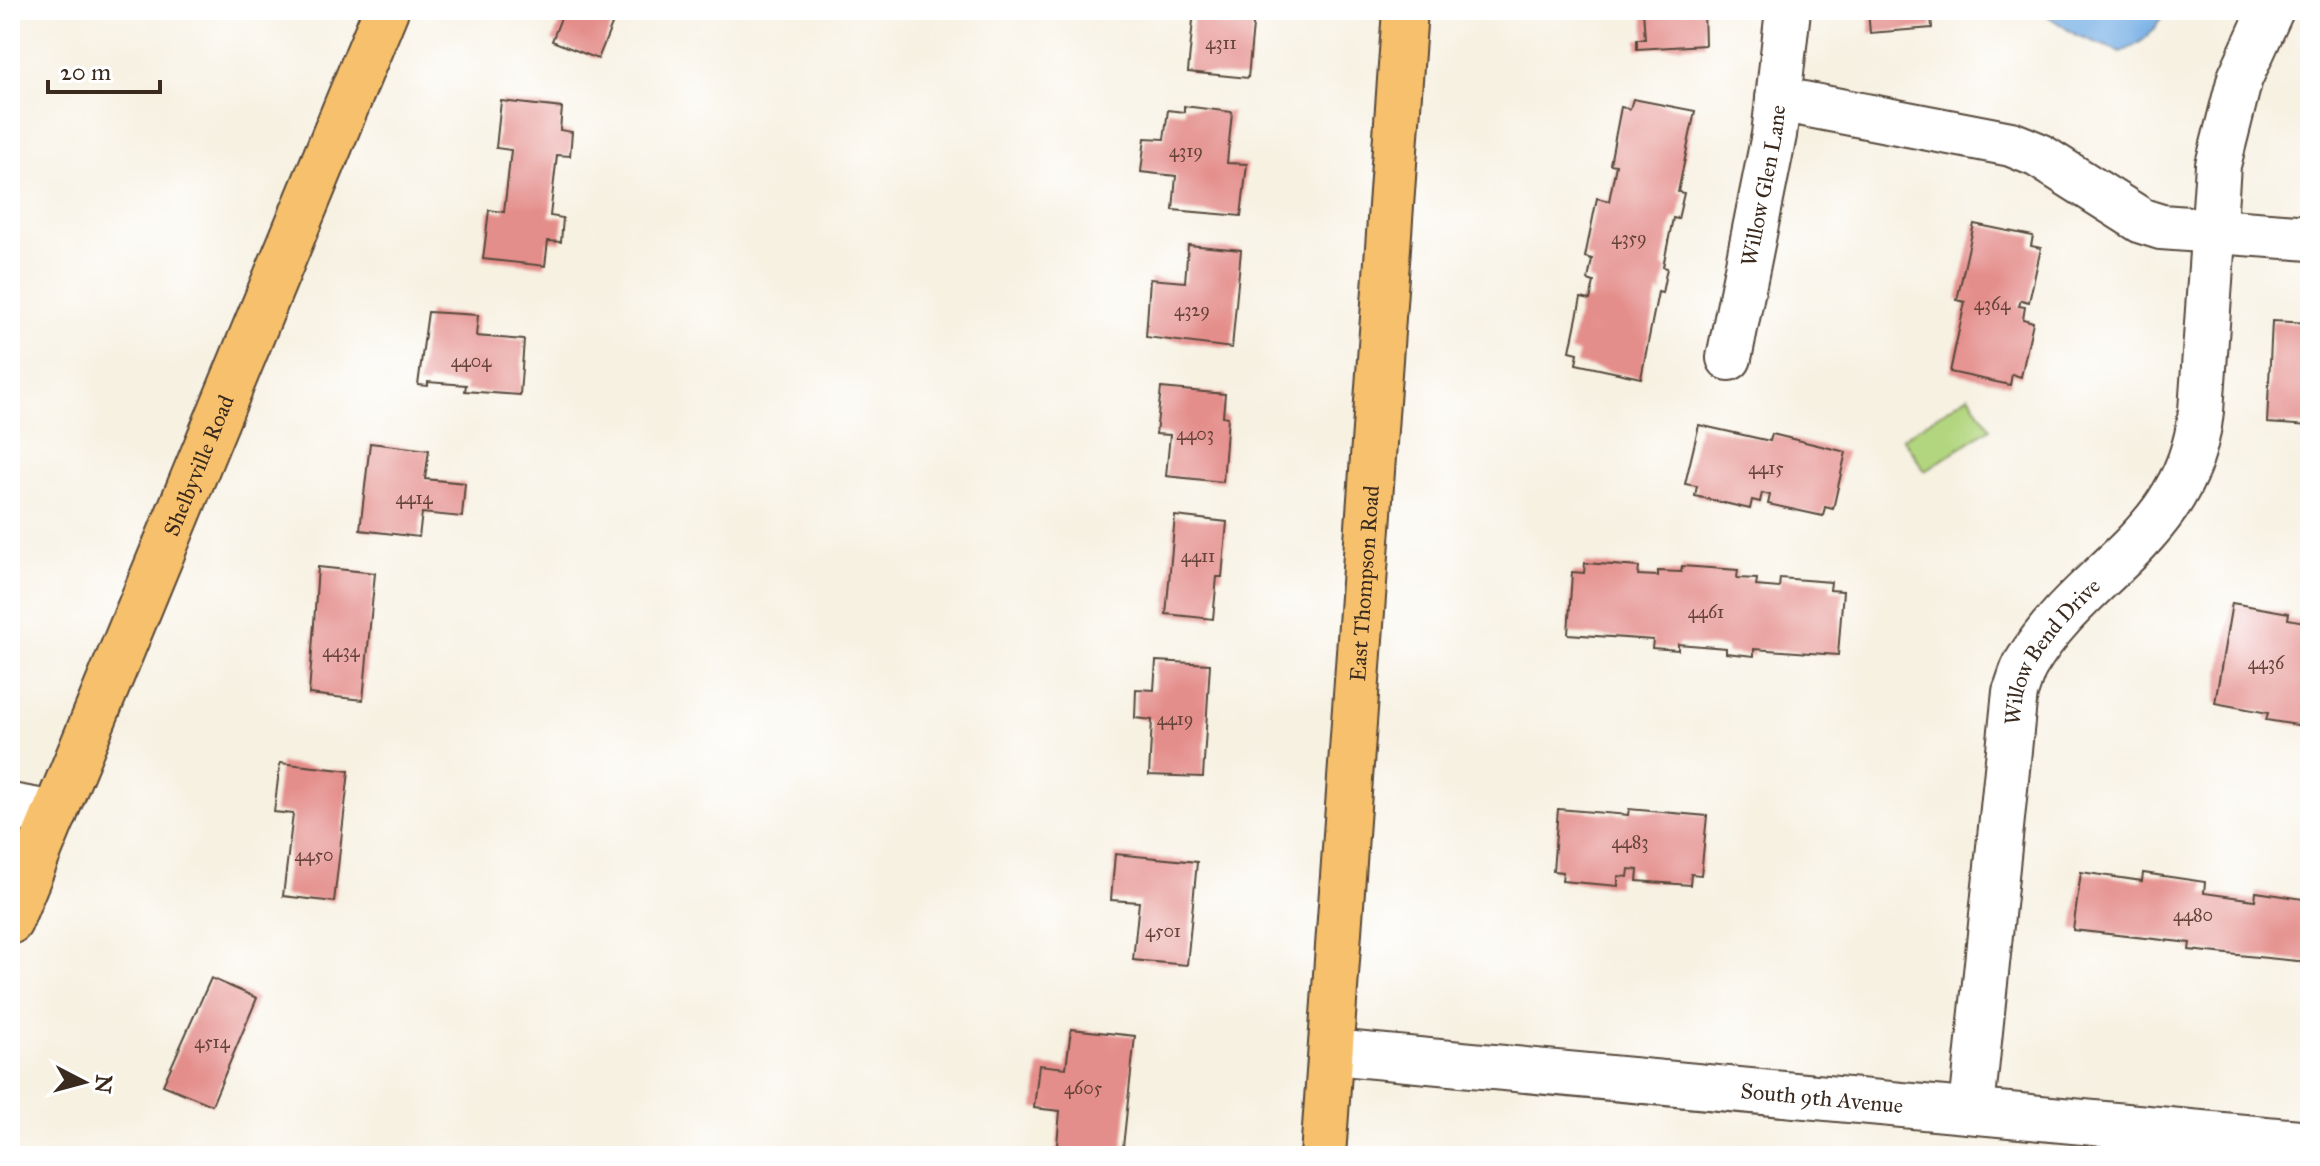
<svg xmlns="http://www.w3.org/2000/svg" width="2320" height="1166" font-family="'IM FELL Great Primer',serif">
<style>
.green{fill:#b2d67f;stroke:#76804e;stroke-width:2}
.water{fill:#74aee4;stroke:#586c81;stroke-width:2}
.building{fill:#e48e8b}
.lines{fill:none;stroke-linecap:round;stroke-linejoin:round}
.minor-casing{stroke:#57483b;stroke-width:48}
.major-casing{stroke:#57483b;stroke-width:48}
.minor{stroke:#fff;stroke-width:44}
.major{stroke:#f7c06c;stroke-width:44}
.labels{text-anchor:middle;stroke-width:8;stroke-linejoin:round;paint-order:stroke}
.number-label{font-size:18px;fill:#654339}
.street-label{font-size:22px;fill:#3b2a1e;stroke:#fff}
</style>
<rect width="100%" height="100%" fill="#fff"/>
<filter id="ink" filterUnits="userSpaceOnUse"><feTurbulence type="fractalNoise" baseFrequency=".0125" numOctaves="2"/><feDisplacementMap in="SourceGraphic" scale="16" xChannelSelector="R" yChannelSelector="G"/><feConvolveMatrix kernelMatrix="1 2 1 2 8 2 1 2 1" color-interpolation-filters="sRGB"/></filter>
<filter id="wash" filterUnits="userSpaceOnUse"><feTurbulence type="fractalNoise" baseFrequency=".006" numOctaves="4" result="noise"/><feDisplacementMap in="SourceGraphic" scale="32" xChannelSelector="R" yChannelSelector="G"/><feGaussianBlur stdDeviation="1.8" result="paint"/><feColorMatrix in="noise" values="0 0 0 0 0 0 0 0 0 0 0 0 0 0 0 0 0 1.4 0 .05"/><feComposite in="paint" operator="in"/></filter>
<g filter="url(#wash)">
<rect width="100%" height="100%" fill="#f7f1e2"/>
<!-- green -->
<polygon class="green" points="1969,395 1990,428 1925,471 1903,438"/>
<!-- water -->
<path class="water" d="M2039,10H2166C2155,32 2144,43 2121,52L2076,35Z"/>
<g id="blocks">
<!-- building -->
<g class="building">
<polygon points="564,10 618,10 598,59 552,41"/>
<polygon points="1194,10 1244,10 1244,14 1254,15 1248,78 1188,72"/>
<polygon points="1643,10 1704,10 1705,45 1637,49 1637,39 1645,39"/>
<polygon points="1868,10 1938,10 1938,13 1931,14 1932,28 1870,33"/>
<polygon points="1633,99 1695,111 1678,192 1684,193 1678,219 1673,218 1663,267 1667,268 1662,293 1658,292 1641,378 1576,364 1578,353 1570,351 1581,298 1590,300 1594,282 1588,280 1592,259 1585,257 1597,198 1609,201 1616,165 1610,164 1621,107 1630,109"/>
<polygon points="501,101 562,108 560,130 572,132 570,156 557,155 550,216 563,218 561,242 548,241 545,266 483,259 489,210 504,212 511,150 496,148"/>
<polygon points="1184,106 1232,112 1227,163 1247,164 1241,216 1173,210 1176,176 1141,172 1145,138 1164,139 1168,110 1184,112"/>
<polygon points="1974,224 2033,236 2031,246 2041,248 2029,302 2021,300 2019,306 2025,307 2023,319 2033,322 2021,377 2012,374 2010,385 1950,372 1965,302 1957,300"/>
<polygon points="1188,245 1241,250 1232,348 1146,337 1150,279 1185,282"/>
<polygon points="428,312 478,315 476,336 524,340 520,395 465,391 466,385 428,382 428,386 418,385"/>
<polygon points="2272,321 2310,323 2310,426 2267,423"/>
<polygon points="1161,388 1225,394 1223,416 1228,417 1223,482 1166,476 1170,435 1156,434"/>
<polygon points="1699,425 1770,441 1772,434 1846,452 1833,509 1825,507 1823,516 1768,504 1770,495 1762,493 1760,502 1752,500 1750,509 1695,496 1697,486 1685,484"/>
<polygon points="370,443 429,450 425,479 465,483 462,517 422,513 419,537 360,530"/>
<polygon points="1175,516 1227,522 1222,577 1217,577 1213,619 1166,614"/>
<polygon points="1585,563 1639,567 1638,575 1658,576 1658,571 1681,572 1682,566 1738,570 1737,578 1757,579 1756,586 1779,588 1780,578 1831,582 1830,590 1843,591 1838,655 1754,649 1754,656 1726,653 1726,648 1678,644 1678,650 1652,648 1653,640 1568,634 1572,572 1584,573"/>
<polygon points="318,567 375,573 363,700 309,694"/>
<polygon points="2232,603 2289,613 2288,619 2310,623 2310,727 2266,720 2268,713 2215,703"/>
<polygon points="1156,661 1210,664 1203,777 1149,775 1152,720 1135,718 1136,689 1154,690"/>
<polygon points="280,763 349,771 334,902 283,896 293,814 274,812"/>
<polygon points="1558,809 1628,815 1629,809 1707,816 1701,875 1691,874 1690,885 1637,881 1638,870 1629,869 1628,877 1618,876 1618,886 1562,881 1563,872 1553,871"/>
<polygon points="1115,854 1197,862 1187,965 1133,960 1139,902 1111,900"/>
<polygon points="2081,872 2142,881 2143,873 2205,882 2204,893 2255,900 2256,892 2310,900 2310,969 2306,968 2307,962 2189,950 2190,943 2073,930"/>
<polygon points="211,978 257,998 212,1105 163,1085"/>
<polygon points="1071,1029 1135,1036 1122,1156 1056,1156 1060,1111 1034,1108 1039,1065 1066,1068"/>
</g>
</g>
</g>
<g filter="url(#ink)">
<use href="#blocks" fill-opacity="0" stroke="#57483b" stroke-width="2"/>
<g class="lines">
<!-- minor casing -->
<g class="minor-casing">
<g id="minor">
<polyline points="1778,99 2011,144 2038,155 2142,221 2161,227 2310,238"/>
<path id="s1" d="M1729,358L1774,135L1788,10"/>
<polyline points="10,806 55,814"/>
<path id="s2" d="M1332,1052L2310,1143"/>
<path id="s3" d="M1972,1109L2015,692C2019,683 2021,672 2026,664C2083,568 2188,538 2201,411L2218,165L2240,78L2271,10"/>
</g>
</g>
<!-- major casing -->
<g class="major-casing">
<g id="major">
<path id="s4" d="M10,922L386,10"/>
<path id="s5" d="M1323,1156L1405,10"/>
</g>
</g>
<!-- minor -->
<use href="#minor" class="minor"/>
<!-- major -->
<use href="#major" class="major"/>
</g>
</g>
<g class="labels">
<!-- number labels -->
<g class="number-label">
<text x="1221" y="49">4311</text>
<text x="1186" y="157">4319</text>
<text x="1629" y="244">4359</text>
<text x="1992" y="310">4364</text>
<text x="1192" y="316">4329</text>
<text x="471" y="367">4404</text>
<text x="1195" y="440">4403</text>
<text x="1766" y="474">4415</text>
<text x="414" y="504">4414</text>
<text x="1198" y="562">4411</text>
<text x="1706" y="618">4461</text>
<text x="341" y="657">4434</text>
<text x="2266" y="669">4436</text>
<text x="1175" y="725">4419</text>
<text x="1630" y="848">4483</text>
<text x="314" y="861">4450</text>
<text x="2193" y="921">4480</text>
<text x="1163" y="937">4501</text>
<text x="212" y="1048">4514</text>
<text x="1083" y="1094">4605</text>
</g>
<!-- street labels -->
<g class="street-label">
<text dy="8" stroke="none"><textPath href="#s1" startOffset="176">Willow Glen Lane</textPath></text>
<text dy="8" stroke="none"><textPath href="#s4" startOffset="494">Shelbyville Road</textPath></text>
<text dy="8" stroke="none"><textPath href="#s5" startOffset="574">East Thompson Road</textPath></text>
<text dy="8" stroke="none"><textPath href="#s3" startOffset="472">Willow Bend Drive</textPath></text>
<text dy="8" stroke="none"><textPath href="#s2" startOffset="492">South 9th Avenue</textPath></text>
</g>
</g>
<!-- margin -->
<rect width="2320" height="1166" fill="none" stroke="#fff" stroke-width="40"/>
<!-- north arrow -->
<g transform="translate(84 1082) rotate(96)" stroke="#ffffff" stroke-width="6" paint-order="stroke">
<path d="M0-6L14 30L0 20L-14 30Z" fill="#3b2a1e"/>
<text y="-12" font-size="22" font-weight="bold" text-anchor="middle" fill="#3b2a1e">N</text>
</g>
<!-- scale -->
<path d="M48 80v12h112v-12" fill="none" stroke="#3b2a1e" stroke-width="4"/>
<text x="60" y="80" font-size="24" fill="#3b2a1e" stroke="#ffffff" stroke-width="6" paint-order="stroke">20 m</text>
</svg>
